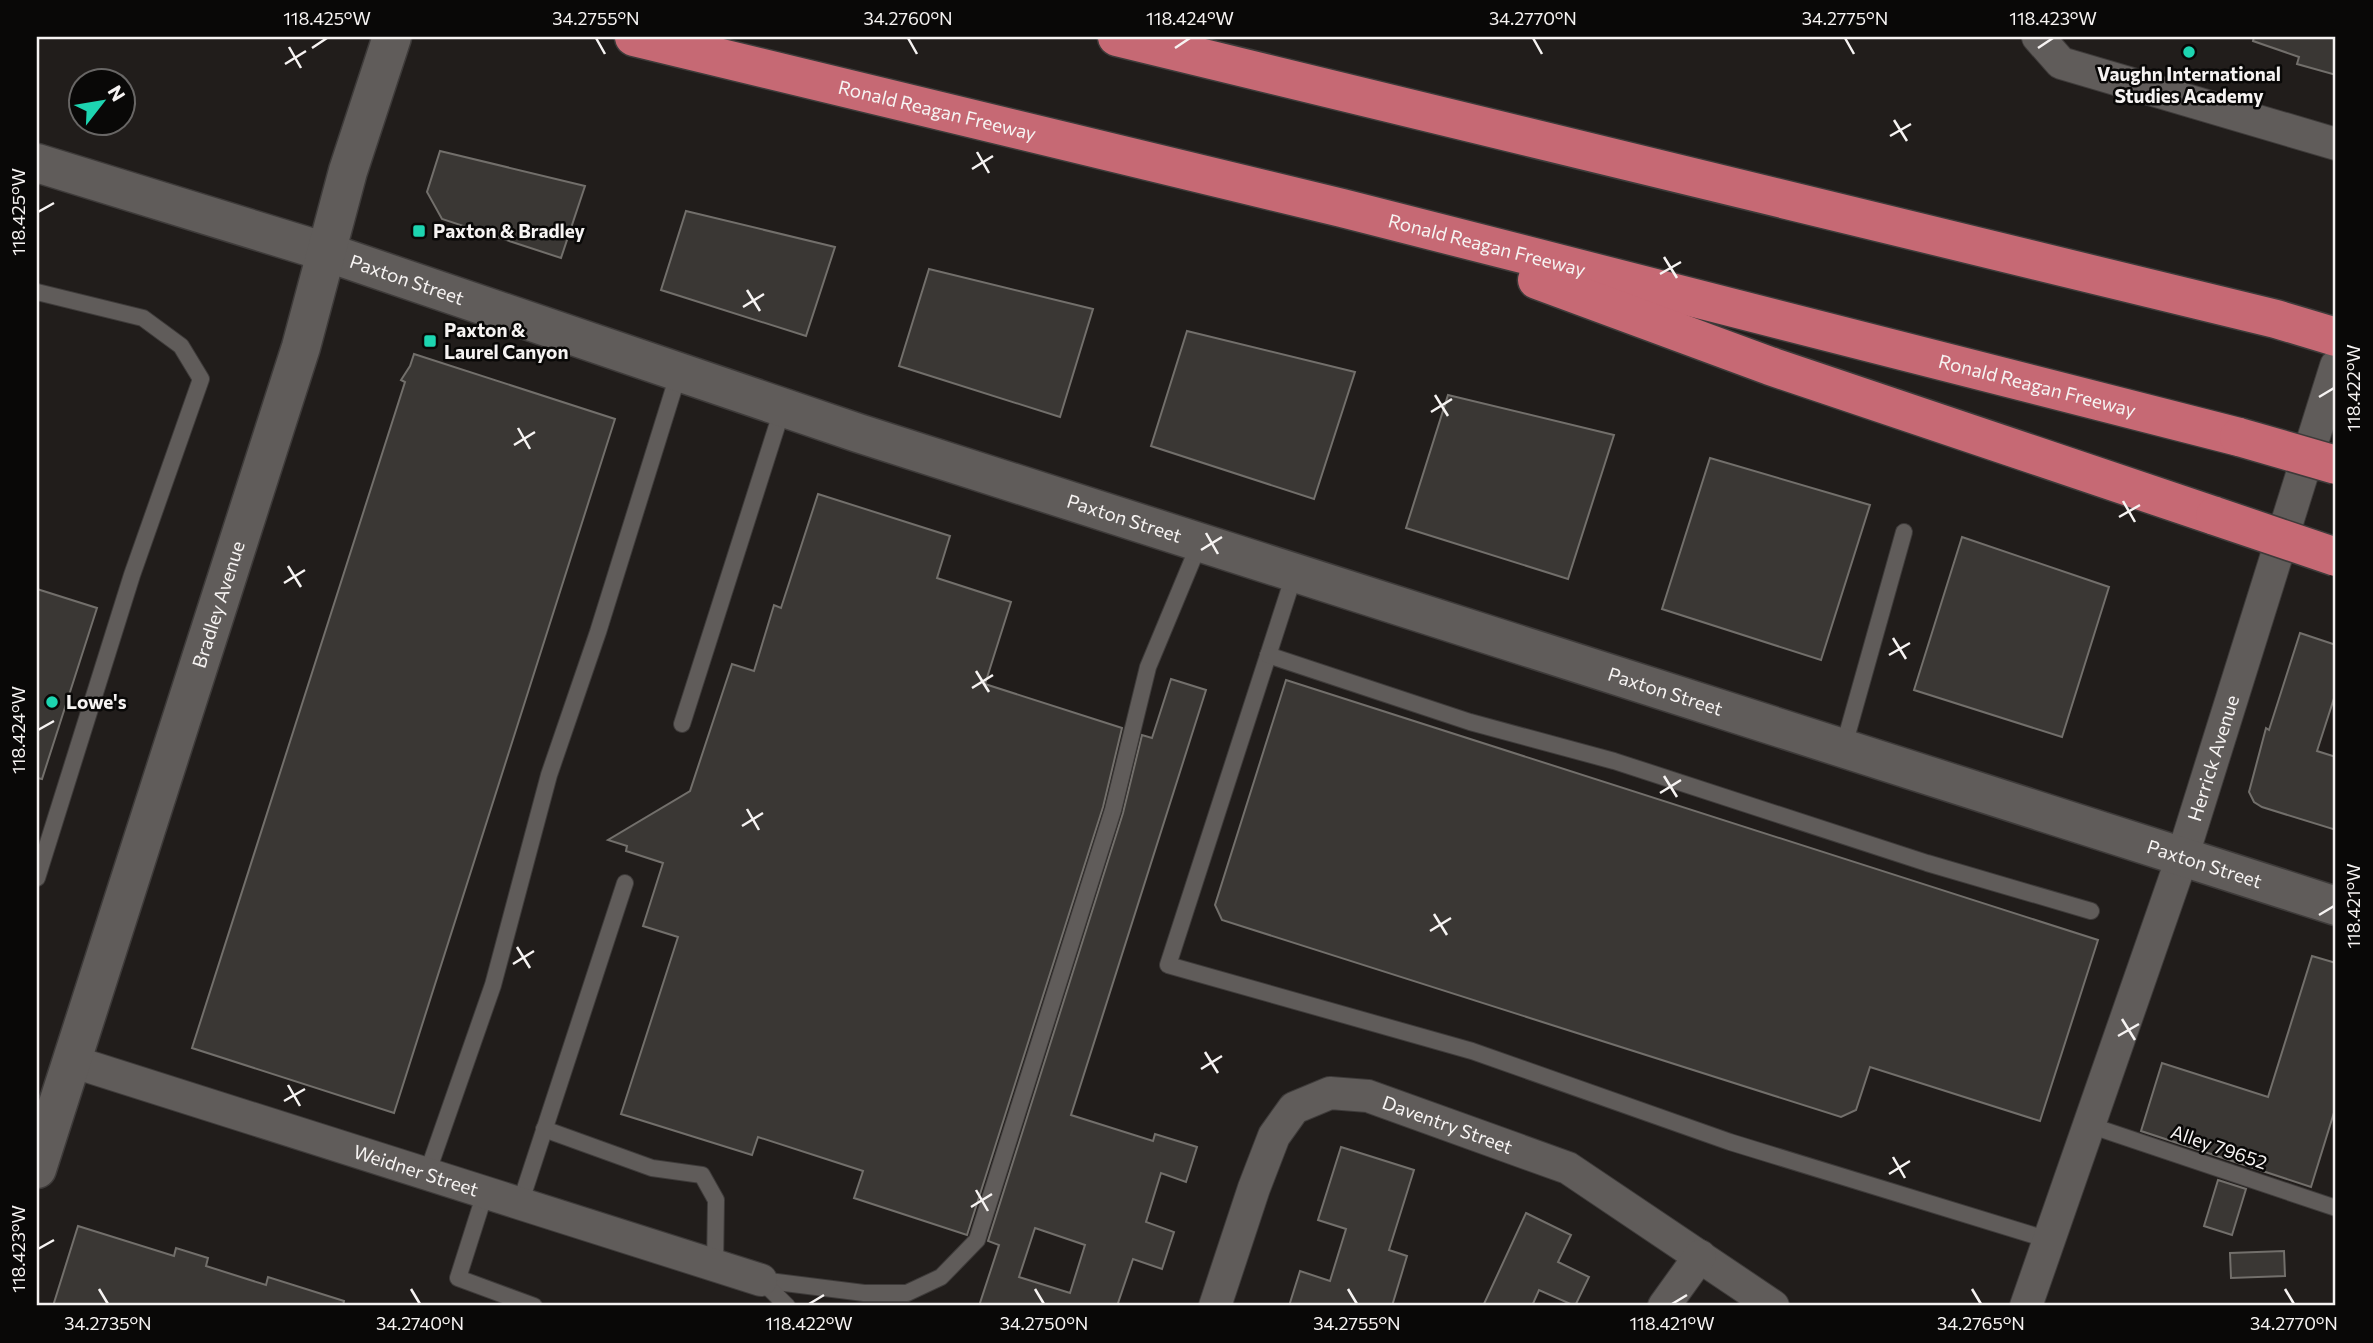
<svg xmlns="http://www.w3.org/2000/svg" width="2373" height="1343" font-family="Commissioner,sans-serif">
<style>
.building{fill:#3a3734;stroke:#726f6b;stroke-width:2;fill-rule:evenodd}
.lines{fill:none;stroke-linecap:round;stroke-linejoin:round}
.lane-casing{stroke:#3e3b3a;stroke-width:18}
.street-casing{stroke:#3e3b3a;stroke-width:34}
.secondary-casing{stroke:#3e3b3a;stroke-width:41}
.highway-casing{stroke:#3e3b3a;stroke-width:41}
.lane{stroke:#605c5a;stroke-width:16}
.street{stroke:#605c5a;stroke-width:32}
.secondary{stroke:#605c5a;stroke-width:38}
.highway{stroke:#c66974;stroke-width:38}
.highway-bridge-casing{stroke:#3e3b3a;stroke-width:41;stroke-linecap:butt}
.highway-bridge{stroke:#c66974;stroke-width:38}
.ticks{fill:none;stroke:#f6f3f2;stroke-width:2.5}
.poi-dot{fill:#1dd5b1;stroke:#090807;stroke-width:2.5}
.labels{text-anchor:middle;stroke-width:5;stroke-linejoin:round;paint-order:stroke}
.poi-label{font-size:19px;font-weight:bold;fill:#f6f3f2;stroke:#090807;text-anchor:start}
.street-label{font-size:19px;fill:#f6f3f2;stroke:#090807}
.neatline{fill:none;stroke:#f6f3f2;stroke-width:2.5}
.ticks-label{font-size:18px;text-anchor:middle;fill:#f6f3f2}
</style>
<rect width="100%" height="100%" fill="#211d1b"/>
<!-- building -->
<g class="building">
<polygon points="2254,37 2336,37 2336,75 2297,64 2299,57 2253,41"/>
<polygon points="440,151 585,186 561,258 442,219 427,192"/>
<polygon points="686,211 835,247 806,336 661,290"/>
<polygon points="929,269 1093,309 1060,417 899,366"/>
<polygon points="1187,331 1355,372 1314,499 1151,446"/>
<polygon points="414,354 615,419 394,1113 192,1048 405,382 401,380 410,366"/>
<polygon points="1448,395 1614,435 1568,579 1406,528"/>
<polygon points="1710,458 1870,505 1821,660 1662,609"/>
<polygon points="818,494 950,536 937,578 1011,602 985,684 1122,728 1103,807 967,1235 854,1198 863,1171 758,1137 752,1155 621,1114 678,937 643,926 663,863 626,851 627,846 608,840 690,791 732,664 754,671 774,605 781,608"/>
<polygon points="1962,537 2109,587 2062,737 1914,690"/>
<polygon points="37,589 97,608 42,779 37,778"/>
<polygon points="2300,633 2336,645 2336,692 2317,751 2336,757 2336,830 2262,807 2254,802 2249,792 2266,728 2269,730"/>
<path d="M1171,679L1206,690L1071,1115L1153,1141L1155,1134L1197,1147L1186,1182L1161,1173L1146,1222L1174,1232L1162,1269L1133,1259L1117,1306H979L999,1245L988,1241L1123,813L1142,735L1152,738ZM1035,1228L1085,1245L1070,1293L1019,1277Z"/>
<polygon points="1286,680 2098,940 2040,1121 1870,1067 1856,1110 1841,1117 1222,920 1215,905"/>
<polygon points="2312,956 2336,963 2336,1106 2311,1187 2141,1131 2162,1063 2268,1097"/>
<polygon points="1341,1147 1414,1170 1389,1250 1407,1256 1392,1306 1289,1306 1300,1271 1330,1281 1346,1229 1318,1220"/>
<polygon points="2218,1180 2246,1189 2232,1235 2204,1226"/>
<polygon points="1526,1213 1571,1235 1558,1262 1589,1277 1575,1306 1539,1290 1532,1306 1483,1306"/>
<polygon points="78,1226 174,1256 176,1248 208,1258 206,1266 266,1285 268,1277 344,1301 343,1306 53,1306"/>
<polygon points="2284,1251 2285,1276 2231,1278 2230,1253"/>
</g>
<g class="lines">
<!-- lane casing -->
<g class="lane-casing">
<g id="lane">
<polyline points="37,292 143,318 181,346 201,379 132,575 37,878"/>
<polyline points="1295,572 1168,965 1472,1051 1730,1142 2049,1240"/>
<polyline points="1268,655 1470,722 1614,761 1927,863 2091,911"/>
<polyline points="682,724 783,407"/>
<polyline points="1843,749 1904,532"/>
<polyline points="2089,1125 2336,1208"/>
<polyline points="544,1129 652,1168 702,1175 716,1200 715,1266"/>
<polyline points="427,1174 493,985 549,775 598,632 679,372"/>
<polyline points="485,1193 458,1278 534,1306"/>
<polyline points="520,1204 625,883"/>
<polyline points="761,1280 864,1293 907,1293 941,1277 977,1240 1113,810 1148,667 1200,542"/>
<polyline points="761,1280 787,1306"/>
</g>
</g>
<!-- street casing -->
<g class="street-casing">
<g id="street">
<polyline points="2038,37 2061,63 2336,144"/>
<path id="s1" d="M71,1061L761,1280"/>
<path id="s2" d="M1215,1306L1254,1188L1274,1136L1294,1108L1330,1093L1368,1096L1568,1168L1773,1306"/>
<polyline points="1664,1306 1700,1256"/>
<path id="s3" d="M2026,1306L2182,858L2336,366"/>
</g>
</g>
<!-- secondary casing -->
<g class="secondary-casing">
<g id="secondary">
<path id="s4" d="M37,163L326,252L858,433L2336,906"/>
<path id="s5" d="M37,1169L301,347L348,171L392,37"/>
</g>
</g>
<!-- highway casing -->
<g class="highway-casing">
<g id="highway">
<path id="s6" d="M634,37L1342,208L2239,437"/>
<polyline points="1117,37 2276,319 2336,337"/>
<polyline points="1537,280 1770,366 2215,516"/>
</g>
</g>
<!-- lane -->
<use href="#lane" class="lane"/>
<!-- street -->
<use href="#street" class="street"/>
<!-- secondary -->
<use href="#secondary" class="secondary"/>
<!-- highway -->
<use href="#highway" class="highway"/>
<!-- highway-bridge casing -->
<g class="highway-bridge-casing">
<g id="highway-bridge">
<polyline points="2239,437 2336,465"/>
<polyline points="2215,516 2336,557"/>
</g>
</g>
<!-- highway-bridge -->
<use href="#highway-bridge" class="highway-bridge"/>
</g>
<!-- ticks -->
<path class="ticks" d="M596,38L605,54M908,38L917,54M1533,38L1542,54M1845,38L1854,54M289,47L301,68M312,48L327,38M1175,48L1190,38M2038,48L2053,38M285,64L306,51M1894,120L1907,141M1890,136L1911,124M977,152L989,173M972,169L993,156M38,212L54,203M1664,257L1677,278M1660,274L1681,262M747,290L760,311M743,307L764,294M1435,395L1448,416M2319,397L2334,388M1431,412L1452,399M518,428L530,449M514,445L535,432M2123,501L2135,522M2119,517L2140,505M1206,533L1218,554M1201,550L1222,537M288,566L301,587M284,583L305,570M1893,638L1906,659M1889,655L1910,643M976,671L989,692M972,688L993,675M38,730L54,721M1664,776L1677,797M1660,793L1681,780M747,809L759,830M742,826L763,813M1434,914L1447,935M2319,915L2334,906M1430,931L1451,918M517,947L530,968M513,964L534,951M2122,1019L2135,1040M2118,1036L2139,1024M1205,1052L1218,1073M1201,1069L1222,1056M288,1085L300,1106M284,1101L305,1089M1893,1157L1905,1178M1889,1174L1910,1161M976,1190L988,1211M971,1207L992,1194M38,1249L54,1240M99,1289L108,1304M411,1289L420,1304M1035,1289L1044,1304M1348,1289L1357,1304M1972,1289L1981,1304M2285,1289L2294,1304M809,1304L824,1295M1672,1304L1687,1295"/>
<!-- markers -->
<g class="poi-dot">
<circle cx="2189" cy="52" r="7"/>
<rect x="412" y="224" width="14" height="14" rx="3.5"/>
<rect x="423" y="334" width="14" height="14" rx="3.5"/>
<circle cx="52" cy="702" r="7"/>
</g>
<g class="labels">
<!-- poi labels -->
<g class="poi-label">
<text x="2189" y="81" text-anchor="middle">Vaughn International<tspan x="2189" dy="22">Studies Academy</tspan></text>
<text x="433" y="238">Paxton &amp; Bradley</text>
<text x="444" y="337">Paxton &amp;<tspan x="444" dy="22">Laurel Canyon</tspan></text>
<text x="66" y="709">Lowe's</text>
</g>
<!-- street labels -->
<g class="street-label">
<text dy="7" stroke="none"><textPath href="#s6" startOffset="312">Ronald Reagan Freeway</textPath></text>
<text dy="7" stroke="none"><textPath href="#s6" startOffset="878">Ronald Reagan Freeway</textPath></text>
<text dy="7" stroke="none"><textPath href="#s4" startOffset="388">Paxton Street</textPath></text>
<text dy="7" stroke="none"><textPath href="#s6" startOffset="1446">Ronald Reagan Freeway</textPath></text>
<text dy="7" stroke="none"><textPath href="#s4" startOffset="1144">Paxton Street</textPath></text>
<text dy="7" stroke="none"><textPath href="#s5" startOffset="593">Bradley Avenue</textPath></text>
<text dy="7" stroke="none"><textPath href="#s4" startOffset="1712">Paxton Street</textPath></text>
<text dy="7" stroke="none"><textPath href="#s3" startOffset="579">Herrick Avenue</textPath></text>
<text dy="7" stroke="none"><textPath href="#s4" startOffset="2278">Paxton Street</textPath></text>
<text dy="7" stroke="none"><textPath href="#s2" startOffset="376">Daventry Street</textPath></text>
<text transform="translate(2219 1147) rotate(19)" y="7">Alley 79652</text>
<text dy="7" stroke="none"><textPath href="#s1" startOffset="362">Weidner Street</textPath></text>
</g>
</g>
<!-- border -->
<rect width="2373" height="1343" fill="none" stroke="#090807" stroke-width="77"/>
<!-- north arrow -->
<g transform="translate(102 102) rotate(59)"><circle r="33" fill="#090807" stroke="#686665" stroke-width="2"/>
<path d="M0-5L12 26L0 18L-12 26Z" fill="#1dd5b1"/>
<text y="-10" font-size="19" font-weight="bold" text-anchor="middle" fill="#f6f3f2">N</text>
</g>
<rect x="38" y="38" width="2296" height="1266" class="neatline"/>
<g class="ticks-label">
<text x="327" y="25">118.425°W</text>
<text x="596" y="25">34.2755°N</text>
<text x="908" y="25">34.2760°N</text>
<text x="1190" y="25">118.424°W</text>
<text x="1533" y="25">34.2770°N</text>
<text x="1845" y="25">34.2775°N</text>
<text x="2053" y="25">118.423°W</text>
<text transform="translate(19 212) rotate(-90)" y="6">118.425°W</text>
<text transform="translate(2354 388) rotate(-90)" y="6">118.422°W</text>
<text transform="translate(19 730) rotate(-90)" y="6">118.424°W</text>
<text transform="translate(2354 906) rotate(-90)" y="6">118.421°W</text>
<text transform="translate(19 1249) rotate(-90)" y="6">118.423°W</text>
<text x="108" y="1330">34.2735°N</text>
<text x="420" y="1330">34.2740°N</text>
<text x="809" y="1330">118.422°W</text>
<text x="1044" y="1330">34.2750°N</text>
<text x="1357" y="1330">34.2755°N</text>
<text x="1672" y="1330">118.421°W</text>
<text x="1981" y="1330">34.2765°N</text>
<text x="2294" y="1330">34.2770°N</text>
</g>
</svg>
